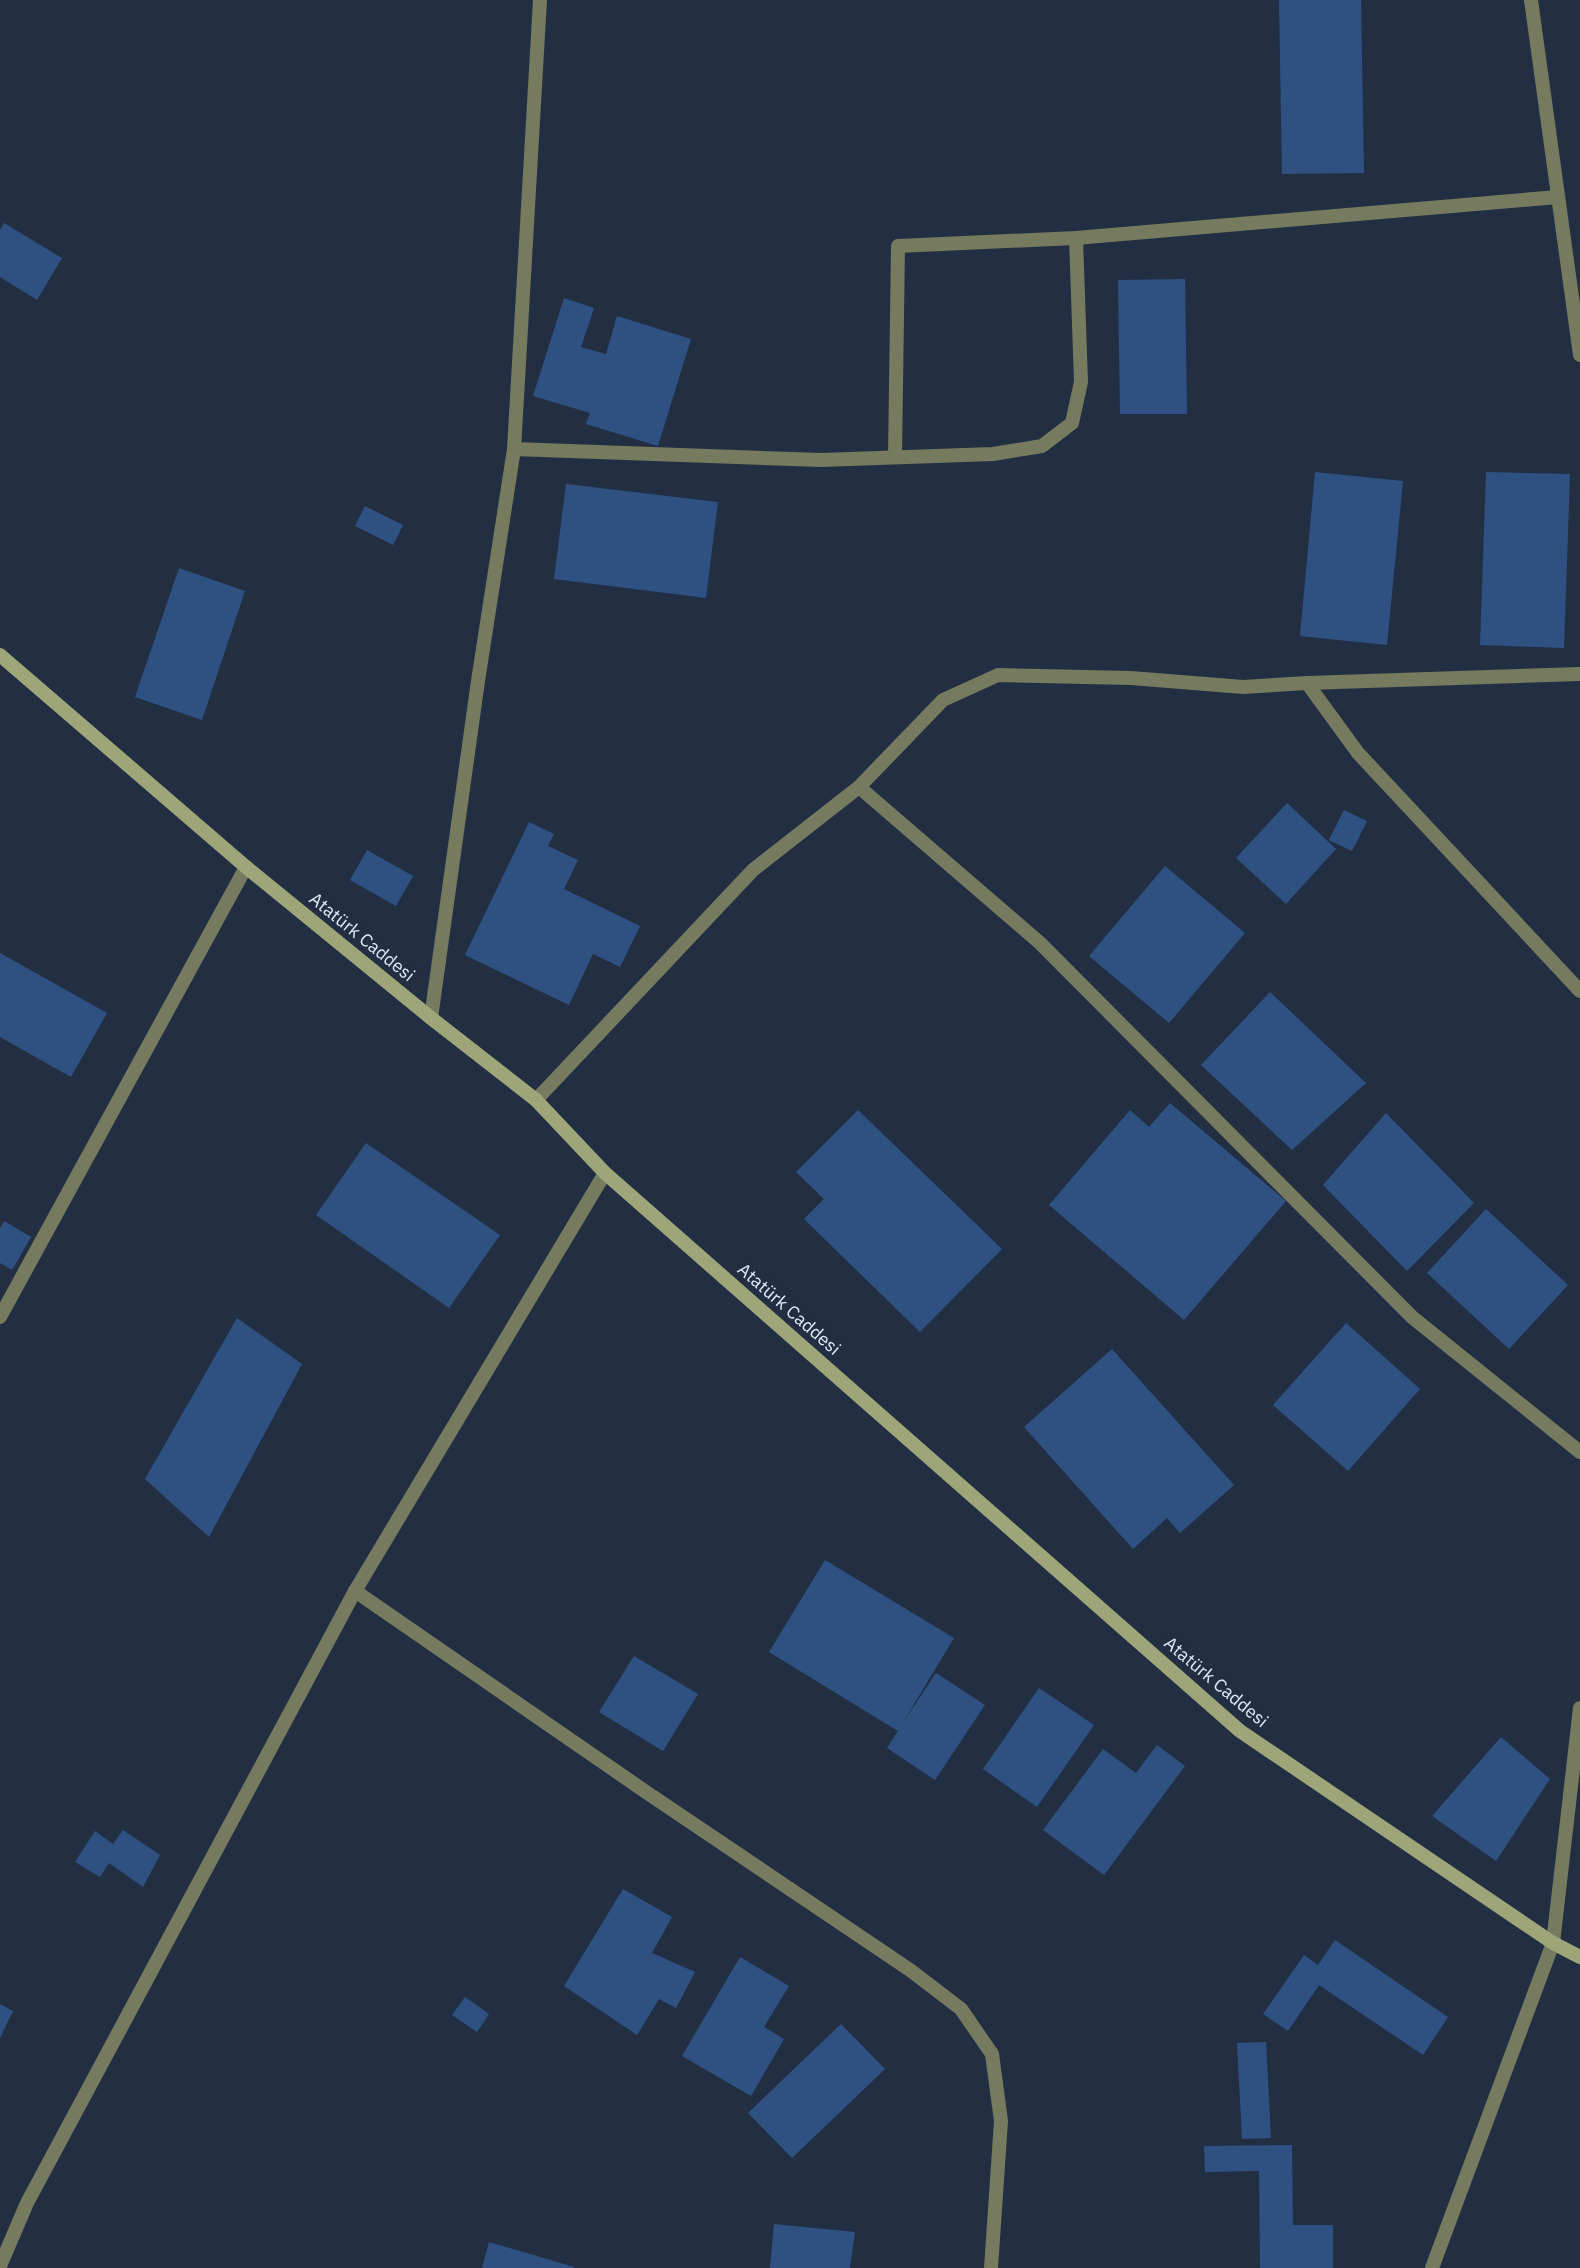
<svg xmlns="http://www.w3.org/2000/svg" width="1580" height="2268" font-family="'IBM Plex Sans',sans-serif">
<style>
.building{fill:#2f5182}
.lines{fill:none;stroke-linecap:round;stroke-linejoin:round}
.street{stroke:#767a5f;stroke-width:14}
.secondary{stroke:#9ea578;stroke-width:14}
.labels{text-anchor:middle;stroke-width:5;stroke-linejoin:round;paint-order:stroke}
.street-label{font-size:18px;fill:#e1e9f6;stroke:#222f43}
</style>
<rect width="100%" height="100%" fill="#222f43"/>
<!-- building -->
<g class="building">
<polygon points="1279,0 1361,0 1364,173 1282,174"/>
<polygon points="4,223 62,258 37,300 0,277 0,230"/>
<polygon points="1185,279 1187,414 1120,414 1118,280"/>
<polygon points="564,298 594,308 581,347 606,354 617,316 691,339 658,446 586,424 590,413 533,396"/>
<polygon points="1315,472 1403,481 1387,645 1300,636"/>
<polygon points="1486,472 1570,474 1564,648 1480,645"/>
<polygon points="566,484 718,502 706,598 554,579"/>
<polygon points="365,506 403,525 393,545 355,526"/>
<polygon points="179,568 245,591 202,720 135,697"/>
<polygon points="1287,803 1336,849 1286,904 1236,858"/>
<polygon points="1344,810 1367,821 1352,851 1329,840"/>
<polygon points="529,822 554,834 548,846 578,860 564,889 640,926 620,967 593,954 569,1005 465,955"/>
<polygon points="367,850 413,876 396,906 350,880"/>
<polygon points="1165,866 1245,933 1169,1023 1089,956"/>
<polygon points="0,953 107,1013 71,1077 0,1037"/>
<polygon points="1270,992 1366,1083 1292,1150 1201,1065"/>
<polygon points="1170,1103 1286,1201 1184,1320 1049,1205 1130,1110 1149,1127"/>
<polygon points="858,1110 1002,1249 920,1332 804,1219 824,1199 796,1172"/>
<polygon points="1386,1113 1474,1203 1407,1271 1323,1185"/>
<polygon points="366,1143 500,1235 449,1308 316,1215"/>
<polygon points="1486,1209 1568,1285 1509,1349 1427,1273"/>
<polygon points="4,1221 31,1237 12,1270 0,1263 0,1228"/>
<polygon points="237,1318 302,1364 209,1537 145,1479"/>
<polygon points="1346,1323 1420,1389 1348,1471 1273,1405"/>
<polygon points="1112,1349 1234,1485 1180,1533 1167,1518 1133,1549 1024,1427"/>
<polygon points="825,1560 954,1638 902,1724 936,1673 985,1705 935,1780 887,1748 898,1731 769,1652"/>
<polygon points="634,1656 698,1694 663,1751 599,1712"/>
<polygon points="1039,1688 1094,1725 1037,1807 983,1769"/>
<polygon points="1501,1737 1550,1779 1496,1861 1432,1816"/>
<polygon points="1157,1745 1185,1766 1104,1875 1043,1830 1103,1749 1136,1773"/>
<polygon points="123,1830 160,1855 143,1887 109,1863 100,1877 75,1862 95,1831 113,1844"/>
<polygon points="623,1889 672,1917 652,1953 695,1972 676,2008 659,1999 637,2035 564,1986"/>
<polygon points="1335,1940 1448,2017 1423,2055 1319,1985 1288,2031 1263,2014 1304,1955 1318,1965"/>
<polygon points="740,1957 789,1986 764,2027 784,2039 751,2096 682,2056"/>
<polygon points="465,1997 489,2014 477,2032 452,2015"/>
<polygon points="0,2004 13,2011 0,2038"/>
<polygon points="841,2024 885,2069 792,2158 748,2113"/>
<polygon points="1266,2042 1271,2138 1242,2139 1237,2043"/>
<polygon points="1292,2145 1293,2225 1333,2225 1333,2268 1260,2268 1259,2171 1205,2172 1204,2146"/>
<polygon points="774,2224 855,2232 850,2268 770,2268"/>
<polygon points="489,2242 574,2267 574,2268 482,2268"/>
</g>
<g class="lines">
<!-- street -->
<g class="street">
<polyline points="1531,0 1580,355"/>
<polyline points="514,449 821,460 993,454 1042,446 1072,423 1081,382 1076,238"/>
<polyline points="895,457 898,246 1076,238 1558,197"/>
<polyline points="1307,683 1580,674"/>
<polyline points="859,787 1040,943 1412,1317 1580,1452"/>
<polyline points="431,1018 478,681 514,449 540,0"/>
<polyline points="536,1100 753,870 859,787 943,700 998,675 1131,678 1243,687 1307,683 1358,753 1580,991"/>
<polyline points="0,1317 246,867"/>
<polyline points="355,1591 646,1792 910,1970 961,2009 992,2054 1001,2121 991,2268"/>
<polyline points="0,2266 27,2203 355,1591 605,1173"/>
<polyline points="1432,2268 1553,1943 1580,1708"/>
</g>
<!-- secondary -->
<polyline class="secondary" points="0,655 246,867 431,1018 536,1100 605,1173 1240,1731 1553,1943 1580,1957"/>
</g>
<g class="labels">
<!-- street labels -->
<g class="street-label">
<text transform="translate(362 937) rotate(39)" y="6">Atatürk Caddesi</text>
<text transform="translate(789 1309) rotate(41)" y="6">Atatürk Caddesi</text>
<text transform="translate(1216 1682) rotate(40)" y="6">Atatürk Caddesi</text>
</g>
</g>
</svg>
